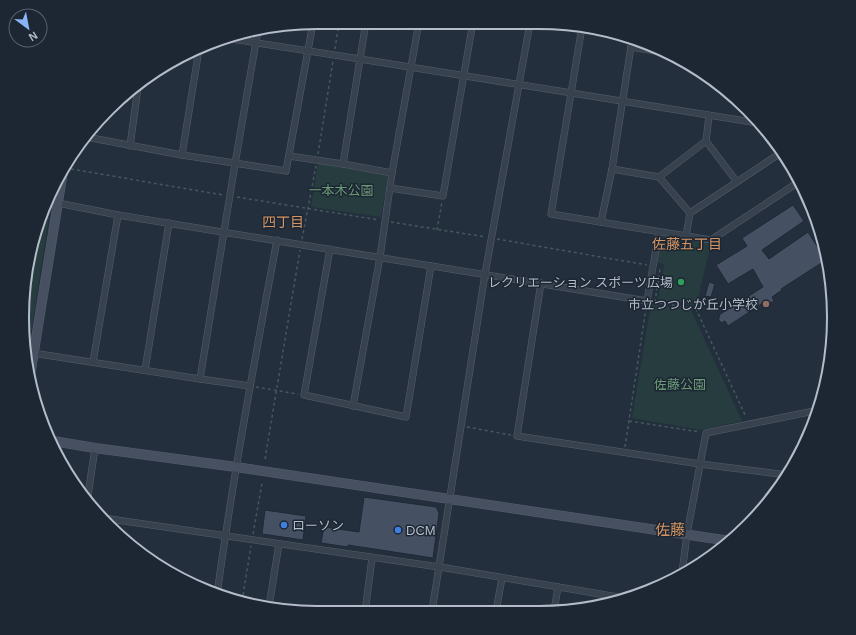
<svg xmlns="http://www.w3.org/2000/svg" width="856" height="635" font-family="Helvetica,'Noto Sans JP',sans-serif">
<style>
.green{fill:#263c3f}
.building{fill:#455162;stroke:#1f2835}
.lines{fill:none;stroke-linecap:round;stroke-linejoin:round}
.street-casing{stroke:#565f6c;stroke-width:7}
.secondary-casing{stroke:#565f6c;stroke-width:10}
.path{stroke:#44595c;stroke-width:1.5;stroke-dasharray:3 3;stroke-linecap:butt}
.street{stroke:#38414e;stroke-width:6}
.secondary{stroke:#465061;stroke-width:9}
.leisure-dot{fill:#2e9e5b;stroke:#1d2633;stroke-width:1.5}
.education-dot{fill:#8d6e63;stroke:#1d2633;stroke-width:1.5}
.shop-dot{fill:#3f7fe0;stroke:#1d2633;stroke-width:1.5}
.labels{text-anchor:middle;stroke-width:3;stroke-linejoin:round;paint-order:stroke}
.park-label{font-size:13px;fill:#6b9a76;stroke:#1d2633}
.poi-label{font-size:13px;fill:#b4bcc9;stroke:#1d2633;text-anchor:end}
.neighbourhood-label{font-size:14px;fill:#d59563;stroke:#1d2633}
.quarter-label{font-size:15px;fill:#d59563;stroke:#1d2633}
.rim{fill:none;stroke:#b4bcc9;stroke-width:2}
</style>
<rect width="100%" height="100%" fill="#242f3e"/>
<!-- green -->
<g class="green">
<polygon points="318,163 388,176 381,217 311,207"/>
<polygon points="54,184 29,346 25,348 23,337 28,260"/>
<polygon points="665,236 711,244 696,306 658,300 664,264 656,262 661,239"/>
<polygon points="651,304 691,310 742,421 701,430 632,418"/>
</g>
<!-- building -->
<g class="building">
<polygon points="793,205 804,221 762,250 769,259 808,232 826,260 781,289 782,290 772,297 774,301 765,306 763,303 728,326 725,321 721,323 718,318 720,317 719,315 763,287 753,269 728,284 716,265 747,246 742,238"/>
<polygon points="709,282 715,284 711,297 705,296"/>
<polygon points="364,497 436,507 439,513 433,558 348,545 348,547 321,543 324,527 359,532"/>
<polygon points="265,510 306,516 303,540 262,534"/>
</g>
<g class="lines">
<!-- street casing -->
<g class="street-casing">
<g id="street">
<polyline points="582,27 551,214 711,240 800,181"/>
<polyline points="225,38 360,59 758,123"/>
<polyline points="631,47 656,51"/>
<polyline points="709,116 706,141 737,182"/>
<polyline points="86,137 182,155 286,171 313,23"/>
<polyline points="130,146 138,87"/>
<polyline points="182,155 199,49"/>
<polyline points="289,156 343,164 392,173"/>
<polyline points="343,164 366,22"/>
<polyline points="612,169 659,177 690,213"/>
<polyline points="659,177 706,141"/>
<polyline points="390,188 443,196 473,22"/>
<polyline points="58,203 118,215 647,301 659,232"/>
<polyline points="601,222 612,169 632,40"/>
<polyline points="686,236 690,213 782,152"/>
<polyline points="330,249 304,395 406,417 431,266"/>
<polyline points="541,283 517,436 700,464 787,475"/>
<polyline points="26,352 200,379 250,386"/>
<polyline points="93,362 118,215"/>
<polyline points="145,370 169,223"/>
<polyline points="200,379 235,164 258,30"/>
<polyline points="353,406 380,257 392,173 419,22"/>
<polyline points="87,502 95,448"/>
<polyline points="103,518 446,568 624,598"/>
<polyline points="279,544 269,606 304,612"/>
<polyline points="682,573 687,534 706,433 819,410"/>
<path d="M217,595C233,476 255,358 277,240"/>
<polyline points="432,611 485,274 530,23"/>
<polyline points="496,611 502,578"/>
<polyline points="554,611 558,587"/>
<polyline points="365,612 372,558"/>
</g>
</g>
<!-- secondary casing -->
<g class="secondary-casing">
<g id="secondary">
<polyline points="30,376 63,171"/>
<polyline points="53,441 95,448 236,467 730,541"/>
</g>
</g>
<!-- path -->
<g class="path">
<polyline points="335,49 339,22"/>
<polyline points="318,154 333,61"/>
<polyline points="71,169 223,195"/>
<polyline points="237,197 379,220"/>
<polyline points="391,222 486,237"/>
<polyline points="437,230 442,202"/>
<polyline points="302,239 316,166"/>
<polyline points="497,239 647,265"/>
<polyline points="654,302 696,309 746,417"/>
<polyline points="655,302 660,269"/>
<polyline points="256,387 298,394"/>
<polyline points="629,421 700,432"/>
<polyline points="467,427 511,435"/>
<polyline points="625,447 646,308"/>
<polyline points="265,459 300,250"/>
<polyline points="253,534 262,483"/>
<polyline points="242,601 251,546"/>
</g>
<!-- street -->
<use href="#street" class="street"/>
<!-- secondary -->
<use href="#secondary" class="secondary"/>
</g>
<!-- markers -->
<circle class="leisure-dot" cx="681" cy="282" r="4"/>
<circle class="education-dot" cx="766" cy="304" r="4"/>
<g class="shop-dot">
<circle cx="284" cy="525" r="4"/>
<circle cx="398" cy="530" r="4"/>
</g>
<g class="labels">
<!-- park labels -->
<g class="park-label">
<text x="341" y="195">一本木公園</text>
<text x="680" y="389">佐藤公園</text>
</g>
<!-- poi labels -->
<g class="poi-label">
<text x="673" y="287">レクリエーション スポーツ広場</text>
<text x="758" y="309">市立つつじが丘小学校</text>
<text x="292" y="530" text-anchor="start">ローソン</text>
<text x="406" y="535" text-anchor="start">DCM</text>
</g>
<!-- neighbourhood labels -->
<g class="neighbourhood-label">
<text x="283" y="227">四丁目</text>
<text x="687" y="249">佐藤五丁目</text>
</g>
<!-- quarter labels -->
<g class="quarter-label">
<text x="670" y="535">佐藤</text>
</g>
</g>
<!-- crop -->
<path d="M0 0H856V635H0ZM317 29H539A288 288 0 0 1 827 317V318A288 288 0 0 1 539 606H317A288 288 0 0 1 29 318V317A288 288 0 0 1 317 29Z" fill="#1d2633" fill-rule="evenodd"/>
<path class="rim" d="M317 29H539A288 288 0 0 1 827 317V318A288 288 0 0 1 539 606H317A288 288 0 0 1 29 318V317A288 288 0 0 1 317 29Z"/>
<!-- north arrow -->
<g transform="translate(28 28) rotate(148)"><circle r="19" fill="#1d2633" stroke="#59626f"/>
<path d="M0-3L7 15L0 10L-7 15Z" fill="#8ab4f8"/>
<text y="-6" font-size="11" font-weight="bold" text-anchor="middle" fill="#b4bcc9">N</text>
</g>
</svg>
